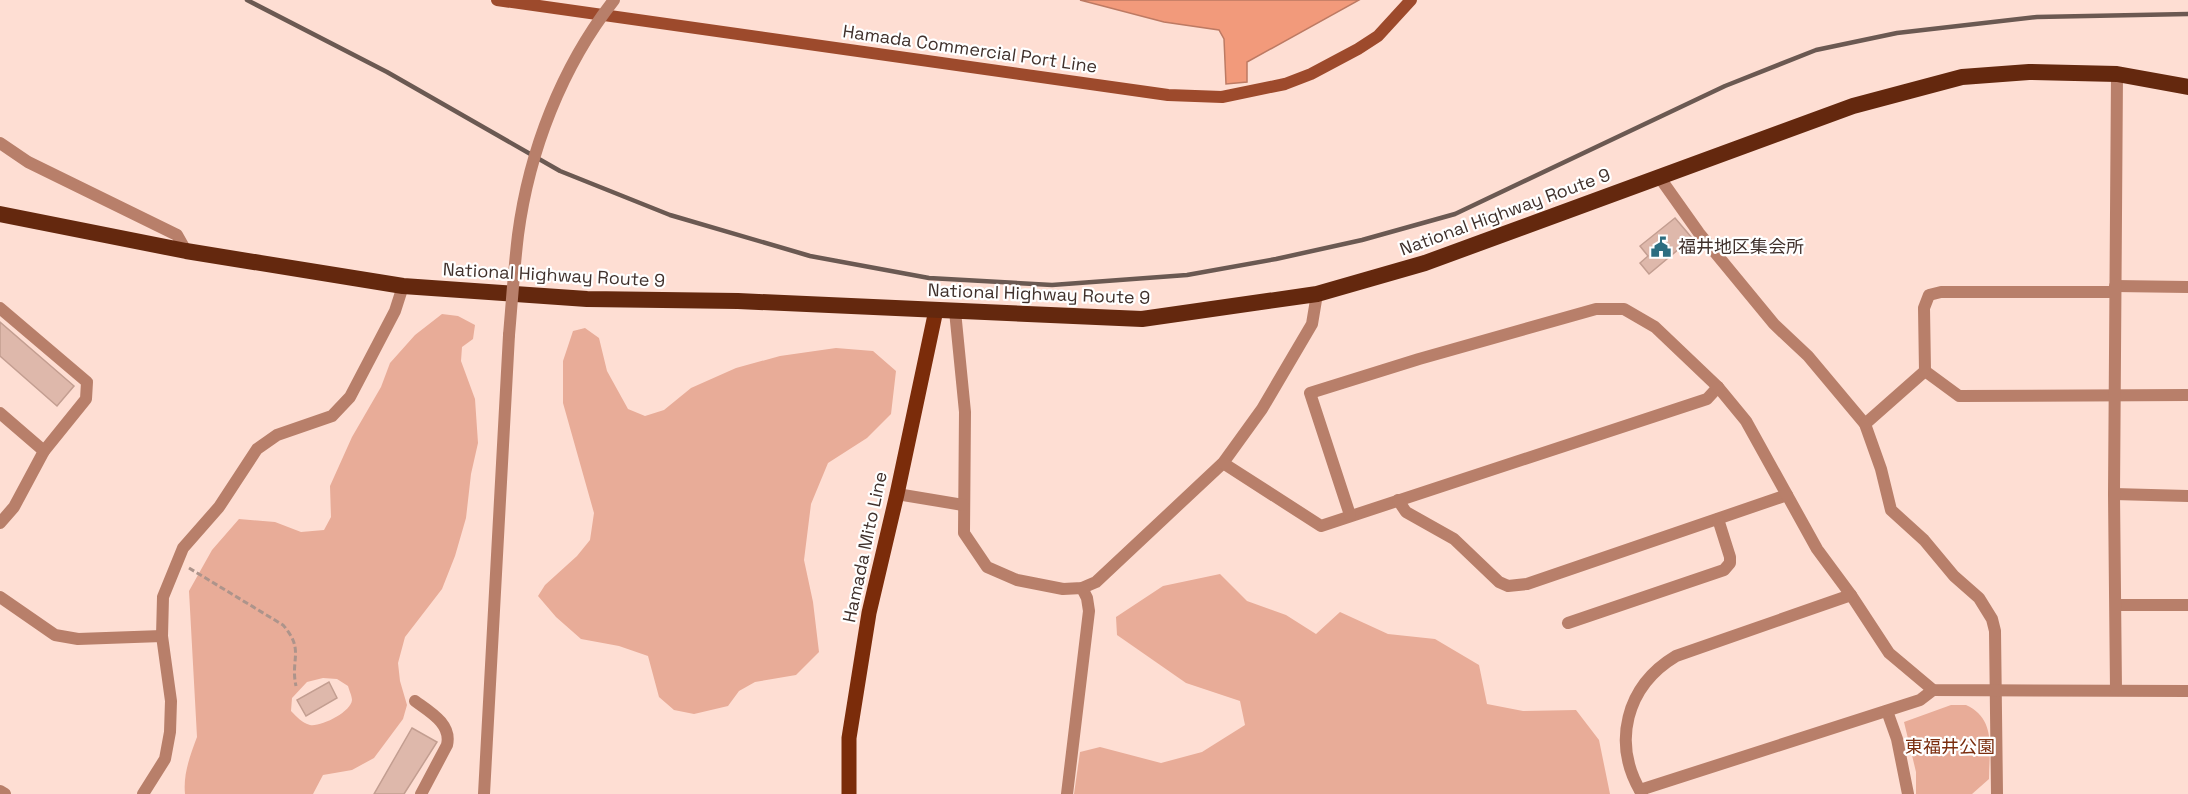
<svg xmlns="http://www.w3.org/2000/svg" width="2188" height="794" font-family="'Space Grotesk','Noto Sans JP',sans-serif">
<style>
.green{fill:#e8ac98;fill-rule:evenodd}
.water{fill:#f29a7b;stroke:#bd7a63;stroke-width:1.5}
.building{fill:#deb8ab;stroke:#c39e91;stroke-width:1.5}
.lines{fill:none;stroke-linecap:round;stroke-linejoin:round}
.path{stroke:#ad948b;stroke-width:3;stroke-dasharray:6 3;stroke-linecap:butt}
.minor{stroke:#b87f6a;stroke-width:12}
.tertiary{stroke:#b87f6a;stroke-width:12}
.secondary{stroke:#9d4a2c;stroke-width:12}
.primary{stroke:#7b2c0a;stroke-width:15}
.trunk{stroke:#64280e;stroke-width:16}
.rail{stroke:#6b5952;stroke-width:4.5}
.tertiary-bridge{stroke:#b87f6a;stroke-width:12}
.labels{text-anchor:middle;stroke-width:4.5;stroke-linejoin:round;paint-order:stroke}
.street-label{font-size:18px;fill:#40312c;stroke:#fff}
.poi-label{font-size:18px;fill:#40312c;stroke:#fff;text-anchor:start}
.park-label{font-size:18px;fill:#7b2e0f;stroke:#fff}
</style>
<rect width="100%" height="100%" fill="#feded3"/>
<!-- green -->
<g class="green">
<path d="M442,314L458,316L475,325L473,339L462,347L461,361L475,399L478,443L471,474L466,518L455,556L442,589L405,637L398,663L400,681L407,705L403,719L374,758L352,770L323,775L313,794H185C183,774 190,756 197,737L189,591L212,550L239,519L275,522L301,532L324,530L331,517L330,486L352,437L381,387L390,363L415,335ZM323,678L337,679L348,686C349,690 352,696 352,700C351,712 321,727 310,725C302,723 297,717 291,711L292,698L307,682Z"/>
<polygon points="585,328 599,338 607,371 628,409 645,416 664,410 691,388 736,368 780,356 836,348 873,351 896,371 891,414 867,438 828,463 811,504 804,560 813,602 819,652 796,675 755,682 739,691 728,706 694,714 674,710 659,697 648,656 619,646 581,639 556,617 538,596 545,585 577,556 590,540 594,513 563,403 563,361 573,331"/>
<polygon points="1220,574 1247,601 1286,615 1316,634 1340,612 1388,634 1435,639 1479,665 1487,704 1523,711 1576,710 1599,740 1610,794 1074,794 1080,752 1100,747 1161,763 1202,752 1245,725 1240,701 1186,683 1117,635 1116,617 1163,586"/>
<path d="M1966,705C1997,719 1989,750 1989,779L1972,794H1916V772L1904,722L1951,705Z"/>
</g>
<!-- water -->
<polygon class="water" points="1080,0 1359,0 1247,62 1247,82 1226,84 1224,39 1219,30 1164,22"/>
<!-- building -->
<g class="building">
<polygon points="1675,218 1692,238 1649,274 1640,263 1648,256 1640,246"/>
<polygon points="0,322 74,386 57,406 0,356"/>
<polygon points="329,682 337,698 306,716 297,700"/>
<polygon points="412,728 437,742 404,794 374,794"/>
</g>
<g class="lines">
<!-- path -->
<path class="path" d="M189,568L283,625C305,650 290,659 296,686"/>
<!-- minor -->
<g class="minor">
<polyline points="0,143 28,162 177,235 186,251"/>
<polyline points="1660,178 1699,233 1774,324 1808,356 1865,424 1881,469 1891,510 1924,540 1954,576 1979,598 1992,619 1995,631 1997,794"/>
<polyline points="2115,286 2188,287"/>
<polyline points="0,308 87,382 86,399 44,451 14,507 0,523"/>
<polyline points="955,311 965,412 964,533 987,567 1017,580 1063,589 1082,588 1096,582 1223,463 1262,409 1312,324 1317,294"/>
<polyline points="1925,371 1959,396 2188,395"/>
<polyline points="0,413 44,451"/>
<polyline points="1865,424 1925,371 1924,308 1929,295 1941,292 2115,292"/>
<polyline points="1223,463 1321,526 1707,399 1718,387"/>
<polyline points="897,494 963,505"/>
<polyline points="2114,494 2188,496"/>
<polyline points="1398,500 1406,512 1454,539 1499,582 1508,586 1527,584 1787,495"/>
<polyline points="1350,515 1310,393 1419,359 1596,309 1624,309 1655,327 1718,387 1746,421 1817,549 1851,595 1889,653 1933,690 2188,691"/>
<polyline points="0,597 55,635 78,639 162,636"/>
<polyline points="2116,605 2188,605"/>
<polyline points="1568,623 1724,570 1730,563 1730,557 1718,519"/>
<polyline points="2116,690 2114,494 2117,74"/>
<path d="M415,701C430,712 452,724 447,745L421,794"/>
<polyline points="1887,711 1897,739 1908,794"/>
<polyline points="1640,790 1920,700 1933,690"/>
<polyline points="0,791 5,794"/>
<polyline points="143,794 165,759 170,732 171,701 162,636 163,597 183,548 219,507 257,449 277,435 332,416 350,397 395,311 403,286"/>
<polyline points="1067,794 1089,611 1087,598 1082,588"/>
<path d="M1642,794C1611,743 1626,686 1676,656L1851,595"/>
</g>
<!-- tertiary -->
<polyline class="tertiary" points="484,794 509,335"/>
<!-- secondary -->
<polyline class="secondary" points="497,0 1168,95 1222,97 1285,84 1311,74 1358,49 1378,36 1411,0"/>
<!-- primary -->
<polyline class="primary" points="849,794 849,738 869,613 897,494 936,310"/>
<!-- trunk -->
<polyline class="trunk" points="0,214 186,251 403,286 587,299 738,301 1142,319 1317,294 1425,263 1853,106 1962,77 2029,72 2117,74 2188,87"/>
<!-- rail -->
<polyline class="rail" points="247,0 387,72 560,171 670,215 810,256 929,278 1052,285 1187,275 1276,259 1362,240 1455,214 1725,86 1816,50 1897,33 2037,17 2188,14"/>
<!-- tertiary-bridge -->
<path class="tertiary-bridge" d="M509,335C512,301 514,268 518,235C529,151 562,66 614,0"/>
</g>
<!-- icons -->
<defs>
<g id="civic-bare" transform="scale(1.62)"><path d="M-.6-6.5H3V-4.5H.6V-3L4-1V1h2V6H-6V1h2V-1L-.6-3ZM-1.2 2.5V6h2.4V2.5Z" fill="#2c6d80" stroke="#fff" stroke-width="2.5" paint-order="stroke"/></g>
</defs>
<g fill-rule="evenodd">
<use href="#civic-bare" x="1661" y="247"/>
</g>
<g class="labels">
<!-- street labels -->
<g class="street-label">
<text transform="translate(970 49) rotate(8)" y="6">Hamada Commercial Port Line</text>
<text transform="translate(1505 212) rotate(-20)" y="6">National Highway Route 9</text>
<text transform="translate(554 275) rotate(3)" y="6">National Highway Route 9</text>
<text transform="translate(1039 294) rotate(2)" y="6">National Highway Route 9</text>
<text transform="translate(865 547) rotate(-78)" y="6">Hamada Mito Line</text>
</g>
<!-- poi labels -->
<g class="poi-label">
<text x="1678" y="253">福井地区集会所</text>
</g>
<!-- park labels -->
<g class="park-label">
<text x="1950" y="753">東福井公園</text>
</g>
</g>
</svg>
